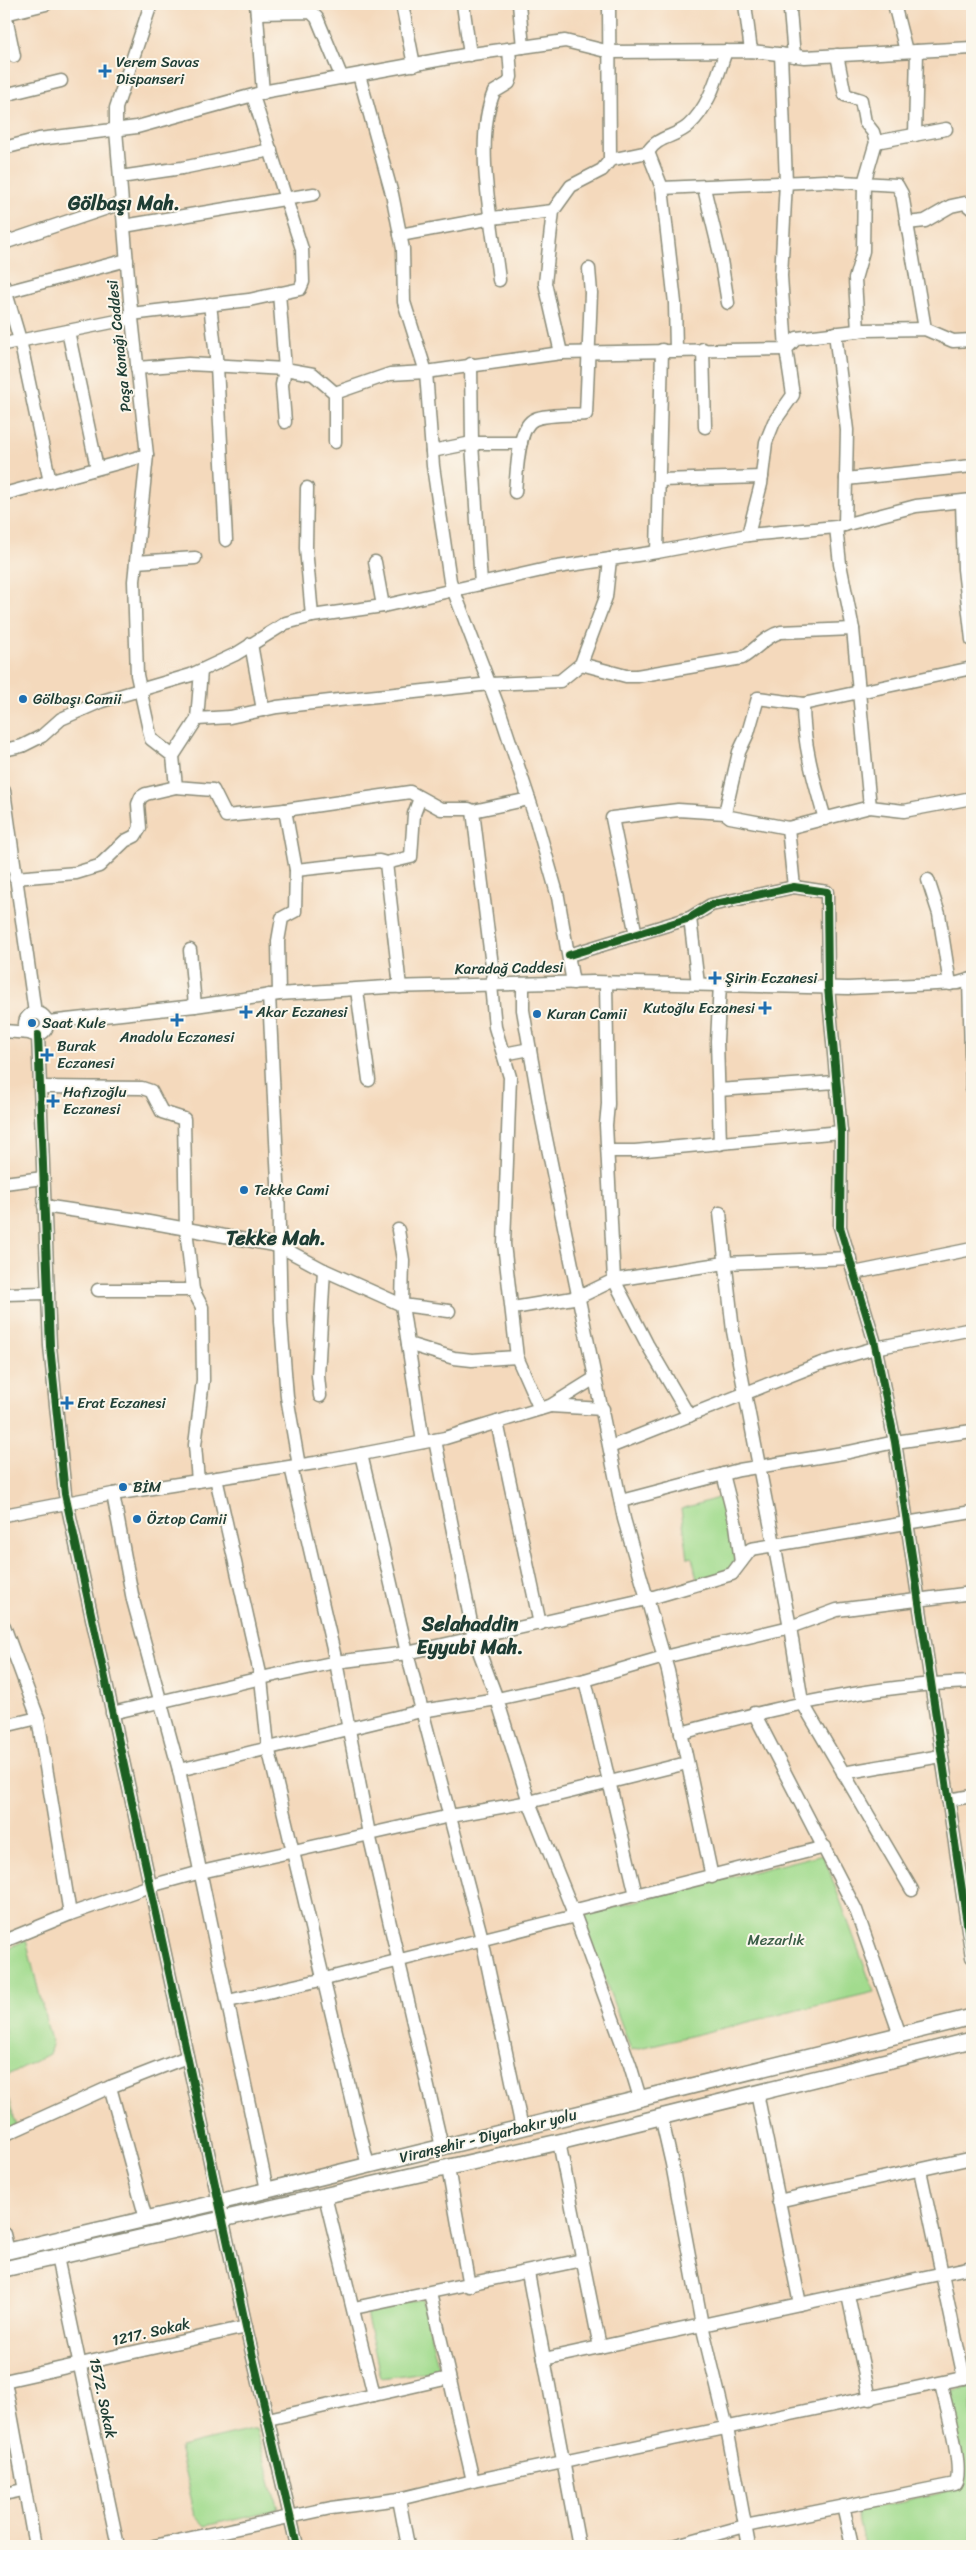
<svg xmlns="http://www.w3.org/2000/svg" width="976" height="2550" font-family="Sriracha,sans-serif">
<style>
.green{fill:#a2db8e;stroke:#608c61}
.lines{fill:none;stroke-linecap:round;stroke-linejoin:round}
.minor-casing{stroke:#8a8b78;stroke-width:15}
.major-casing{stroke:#8a8b78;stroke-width:18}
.minor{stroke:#fff;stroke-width:12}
.major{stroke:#fff;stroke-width:15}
.cycleway-casing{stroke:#fbf7ec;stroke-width:11}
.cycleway{stroke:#1b5e20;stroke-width:8}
.poi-dot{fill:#1f6fb2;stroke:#fbf7ec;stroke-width:2}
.labels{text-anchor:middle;stroke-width:4;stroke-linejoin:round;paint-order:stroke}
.poi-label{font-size:15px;fill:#1f3d34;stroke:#fbf7ec;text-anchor:start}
.street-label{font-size:15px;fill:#1f3d34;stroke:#fbf7ec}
.park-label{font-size:15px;fill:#395d46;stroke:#fbf7ec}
.district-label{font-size:20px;font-weight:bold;fill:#1f3d34;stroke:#fbf7ec}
</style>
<rect width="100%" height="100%" fill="#fbf7ec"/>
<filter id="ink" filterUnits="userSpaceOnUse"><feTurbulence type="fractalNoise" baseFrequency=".02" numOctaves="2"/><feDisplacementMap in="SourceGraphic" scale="10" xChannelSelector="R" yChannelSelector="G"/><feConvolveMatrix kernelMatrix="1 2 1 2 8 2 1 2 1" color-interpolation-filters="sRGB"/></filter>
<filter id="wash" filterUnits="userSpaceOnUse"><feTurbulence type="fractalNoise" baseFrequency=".0096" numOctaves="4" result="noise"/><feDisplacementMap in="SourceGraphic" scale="20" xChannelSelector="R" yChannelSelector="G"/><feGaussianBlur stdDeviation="1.12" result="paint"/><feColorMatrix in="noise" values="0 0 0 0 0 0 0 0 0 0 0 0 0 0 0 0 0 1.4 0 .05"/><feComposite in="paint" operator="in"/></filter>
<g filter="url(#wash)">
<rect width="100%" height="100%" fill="#f4d9bc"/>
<!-- green -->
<g class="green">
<polygon points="721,1497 726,1507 738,1551 731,1569 697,1580 692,1557 688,1558 681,1509"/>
<polygon points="823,1854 874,1992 631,2050 581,1915"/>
<polygon points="26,1940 52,2045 49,2054 4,2077 4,1950"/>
<polygon points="4,2083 16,2125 4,2130"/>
<polygon points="422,2299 438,2366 433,2371 381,2378 365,2309"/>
<polygon points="972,2386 972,2546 863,2546 856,2512 958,2488 964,2478 948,2391"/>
<polygon points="256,2429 278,2509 205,2526 195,2515 179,2447"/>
</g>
</g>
<g filter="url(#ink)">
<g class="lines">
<!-- minor casing -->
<g class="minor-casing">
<g id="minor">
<polyline points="151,4 116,108 116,130 130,300 147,455 134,581 137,675 151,739 173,756"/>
<polyline points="256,4 263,93"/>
<polyline points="402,4 414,65"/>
<polyline points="463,4 470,55"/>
<polyline points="519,4 523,47"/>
<polyline points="745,4 751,51"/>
<polyline points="792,4 790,11 794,56"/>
<polyline points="894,4 906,51"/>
<polyline points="4,8 14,56"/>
<polyline points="257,13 311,12 317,18 342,78"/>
<polyline points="5,14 46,4"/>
<polyline points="837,55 845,95 861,100 865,122 873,132 876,142 864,183 863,251 855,279 858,331"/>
<polyline points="359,75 392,194 403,249 404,302 426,372 433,466 450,581 499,709 536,820 558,897 573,983"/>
<polyline points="4,95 61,81"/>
<polyline points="915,135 917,51"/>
<polyline points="876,142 946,129"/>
<polyline points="4,148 39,139 137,127 268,91 465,55 565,41 610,52 751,51 805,57 972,48"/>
<polyline points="648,152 662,188 675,303 676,350"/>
<path d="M610,160L648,152C657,136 677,137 689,125C710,106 717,76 726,51"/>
<polyline points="120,177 182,168 271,150"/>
<polyline points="662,188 824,181 897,185 902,194 925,329"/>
<polyline points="704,188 720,254 728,303"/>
<polyline points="907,223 925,221 951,206 965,203 972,209"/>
<polyline points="124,226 314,194"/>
<polyline points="400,235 492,218 553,211"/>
<polyline points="4,243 122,203"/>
<path d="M499,280C493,226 473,142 494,92L509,83L511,77L509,49"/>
<polyline points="4,286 20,340 50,482"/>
<polyline points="6,292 127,260"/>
<polyline points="279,293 285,369 282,385 285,422"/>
<polyline points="210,304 217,366 226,540"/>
<polyline points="131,314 249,300 300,289 303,282 302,249 253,96"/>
<polyline points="68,331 97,468"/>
<polyline points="835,333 847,430 845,525"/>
<polyline points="4,344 132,318"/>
<polyline points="703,349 705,427"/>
<polyline points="561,353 545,283 553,211 571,186 602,170 610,160 609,4"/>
<polyline points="471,364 472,443 481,584"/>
<polyline points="137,368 188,364 285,369 313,374 335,393 335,442"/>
<polyline points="335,393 390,374 426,372 561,353 786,349 797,338 865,330 925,329 953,341 972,340"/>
<polyline points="432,451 472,443 521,443"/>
<polyline points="846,479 972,466"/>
<polyline points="660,480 762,477"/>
<polyline points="307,488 306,548 312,616"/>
<path d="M515,492C517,474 517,426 535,419C547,414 573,415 586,414L591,293L589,269"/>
<polyline points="4,494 147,455"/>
<polyline points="962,502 964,569 972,640"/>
<polyline points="836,527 840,564 853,629 870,807"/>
<polyline points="748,535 761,484 766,442 774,422 793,395 786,349 781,276 786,182 781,54"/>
<polyline points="657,552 662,350"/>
<polyline points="136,562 195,558"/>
<polyline points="375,562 383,606"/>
<polyline points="251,644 263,710"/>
<path d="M581,664L626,676H637L742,658C756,650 765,636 781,632L853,629"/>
<polyline points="201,671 197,719 173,756 176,787 213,790 226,816 285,810 296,870 295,911 282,918 278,941 279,994"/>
<path d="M803,704C803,744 814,781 825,819"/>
<polyline points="197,719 230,717 277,707 339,700 490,684 560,681 581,664 606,597 610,559"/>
<polyline points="4,750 22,746 42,736 61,719 102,701 191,675 236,654 286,623 312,616 383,606 551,568 657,552 748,535 836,527 916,506 972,500"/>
<polyline points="4,791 35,1013"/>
<polyline points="285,810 410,792 441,809 469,809 473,811 529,799"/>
<polyline points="473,811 493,974 491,985 495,1027 510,1077 504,1244 517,1357 540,1409"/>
<polyline points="725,813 739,752 748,733 758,698 803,704 972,668"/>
<polyline points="788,828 794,887"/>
<polyline points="386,863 400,987"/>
<polyline points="296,870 379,861 386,863 411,857 414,814 420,798"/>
<polyline points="15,878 76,873 99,866 125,841 135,836 140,828 138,804 141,797 146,794 176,787"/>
<polyline points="928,880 939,914 950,984"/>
<polyline points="690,918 698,984"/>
<polyline points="636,935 612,818 678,810 725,813 730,817 788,828 870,807 904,811 972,798"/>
<polyline points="190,950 195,1006"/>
<polyline points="569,955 690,918 711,905 794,887 827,892 828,987 841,1132 840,1227 874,1340 895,1442 972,1957"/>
<polyline points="969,980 972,1089"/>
<polyline points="606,983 608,1104 606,1125 614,1280 647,1344 689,1416"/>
<polyline points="523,984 523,1010 542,1119 624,1519 668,1671 712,1877"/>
<polyline points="357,990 369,1080"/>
<polyline points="269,995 278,1182 281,1322 287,1397 299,1466"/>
<circle cx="36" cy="1024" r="11"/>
<polyline points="48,1022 195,1006 279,994 387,987 594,982 848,988 958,983 972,979"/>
<polyline points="4,1031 30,1033"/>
<polyline points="38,1035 50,1346 65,1494 246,2327 297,2546"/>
<polyline points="504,1054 530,1049"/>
<polyline points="40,1087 142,1088 151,1091 162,1112 184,1119 186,1229 193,1290"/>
<polyline points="718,1090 836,1082"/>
<polyline points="720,1144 717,1041 720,984"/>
<polyline points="608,1151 635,1151 841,1132"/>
<polyline points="4,1183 43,1178"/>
<polyline points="44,1206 138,1220 279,1246 324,1270 402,1305 449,1311"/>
<polyline points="720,1213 733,1331 790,1627 802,1702 912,1890"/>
<polyline points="398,1230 403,1260 402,1305 423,1442"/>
<polyline points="854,1273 972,1249"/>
<polyline points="98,1290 193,1290 202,1307 203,1380 195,1445 198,1481"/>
<polyline points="4,1294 48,1293"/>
<polyline points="513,1308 579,1297 614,1280 725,1263 850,1258"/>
<polyline points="408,1344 454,1358 472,1360 517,1357"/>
<polyline points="320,1396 318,1376 324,1270"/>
<polyline points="550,1406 603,1409"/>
<polyline points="497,1422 540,1624"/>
<polyline points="435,1440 474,1638 497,1699 529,1802 575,1916 630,2065 640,2098"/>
<polyline points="610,1447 819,1364 875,1348 972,1329"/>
<polyline points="361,1454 407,1653 482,1939 522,2128"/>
<polyline points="291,1467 336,1662 369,1834 442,2147"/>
<polyline points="723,1474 736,1525 741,1562"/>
<polyline points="216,1478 261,1678 268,1747 368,2166"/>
<polyline points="113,1494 133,1600 179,1770 267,2190"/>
<polyline points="621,1501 739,1470 849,1452 895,1442 972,1431"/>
<polyline points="4,1515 113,1494 315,1463 445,1438 550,1406 595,1378"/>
<polyline points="4,1626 38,1718 70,1914"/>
<polyline points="585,1680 636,1895"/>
<polyline points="112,1713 261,1678 336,1662 407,1653 647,1599 732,1574 751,1549 972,1512"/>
<polyline points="754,1713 856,1910 900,2035"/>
<polyline points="4,1726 38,1718"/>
<path d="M681,1733C777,1707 873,1685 972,1682"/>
<polyline points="179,1770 421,1711 497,1699 585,1680 664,1657 790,1627 837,1610 972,1593"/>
<polyline points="843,1773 941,1756"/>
<polyline points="948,1800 972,1796"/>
<polyline points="572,1911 825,1847"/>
<polyline points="4,1941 70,1914 150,1886 201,1872 450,1816 529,1802 687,1763"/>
<polyline points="228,2001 325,1979 575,1916"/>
<polyline points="110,2087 146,2219"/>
<polyline points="757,2093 800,2304"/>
<polyline points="661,2116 672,2164 702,2325 727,2428 749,2546"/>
<polyline points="4,2135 110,2087 187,2057"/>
<polyline points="559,2142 600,2347"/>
<polyline points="448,2168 469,2286"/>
<polyline points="920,2170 964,2378"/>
<polyline points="325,2196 374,2395"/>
<polyline points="778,2201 972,2158"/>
<polyline points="4,2234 8,2251"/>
<polyline points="57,2257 118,2546"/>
<polyline points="528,2273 579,2546"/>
<polyline points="430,2293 473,2481"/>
<polyline points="848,2295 870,2399"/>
<polyline points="354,2308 582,2260"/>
<polyline points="544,2359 972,2267"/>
<polyline points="4,2381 246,2327"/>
<polyline points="5,2381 35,2546"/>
<polyline points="268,2419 449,2378"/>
<polyline points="4,2494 23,2490"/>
<polyline points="399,2499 408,2546"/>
<polyline points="843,2506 852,2546"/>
<polyline points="154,2546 331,2508 399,2499 473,2481 972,2376"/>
<path d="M673,2546L745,2526L955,2484C965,2470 945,2403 941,2384"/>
</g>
</g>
<!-- major casing -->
<g class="major-casing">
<g id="major">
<polyline points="4,2252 219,2202 972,2017"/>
<polyline points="4,2269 559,2142 972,2040"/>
</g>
</g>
<!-- minor -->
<use href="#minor" class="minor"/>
<!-- major -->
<use href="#major" class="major"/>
<!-- cycleway casing -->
<g class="cycleway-casing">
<g id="cycleway">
<polyline points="569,955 690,918 711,905 794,887 827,892 828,987 841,1132 840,1227 874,1340 895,1442 972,1957"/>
<polyline points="38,1035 50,1346 65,1494 246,2327 297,2546"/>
</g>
</g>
<!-- cycleway -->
<use href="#cycleway" class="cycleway"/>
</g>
</g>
<!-- markers -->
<g class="poi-dot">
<path d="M102.5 63.5h5v5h5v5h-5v5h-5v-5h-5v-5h5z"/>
<circle cx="23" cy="699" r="5"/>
<path d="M712.5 970.5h5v5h5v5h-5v5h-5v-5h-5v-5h5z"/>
<path d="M762.5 1000.5h5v5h5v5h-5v5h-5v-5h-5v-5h5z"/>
<path d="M243.5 1004.5h5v5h5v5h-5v5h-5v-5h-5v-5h5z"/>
<circle cx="537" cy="1014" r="5"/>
<path d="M174.5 1012.5h5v5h5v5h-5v5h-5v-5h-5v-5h5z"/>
<circle cx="32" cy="1023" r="5"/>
<path d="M44.5 1047.5h5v5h5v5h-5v5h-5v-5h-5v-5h5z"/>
<path d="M50.5 1093.5h5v5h5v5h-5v5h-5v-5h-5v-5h5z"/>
<circle cx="244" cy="1190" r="5"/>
<path d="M64.5 1395.5h5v5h5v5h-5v5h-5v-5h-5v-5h5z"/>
<circle cx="123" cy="1487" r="5"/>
<circle cx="137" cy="1519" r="5"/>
</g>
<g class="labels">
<!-- poi labels -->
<g class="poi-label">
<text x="116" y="67">Verem Savas<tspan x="116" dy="17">Dispanseri</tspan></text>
<text x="33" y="704">Gölbaşı Camii</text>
<text x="725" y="983">Şirin Eczanesi</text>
<text x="755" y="1013" text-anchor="end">Kutoğlu Eczanesi</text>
<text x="256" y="1017">Akar Eczanesi</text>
<text x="547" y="1019">Kuran Camii</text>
<text x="42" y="1028">Saat Kule</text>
<text x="177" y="1042" text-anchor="middle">Anadolu Eczanesi</text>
<text x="57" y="1051">Burak<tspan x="57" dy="17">Eczanesi</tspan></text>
<text x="63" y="1097">Hafızoğlu<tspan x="63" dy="17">Eczanesi</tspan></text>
<text x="254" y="1195">Tekke Cami</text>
<text x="77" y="1408">Erat Eczanesi</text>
<text x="133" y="1492">BİM</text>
<text x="147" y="1524">Öztop Camii</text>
</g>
<!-- street labels -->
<g class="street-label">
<text transform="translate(119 346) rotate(-96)" y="5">Paşa Konağı Caddesi</text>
<text transform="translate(509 968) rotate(-1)" y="5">Karadağ Caddesi</text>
<text transform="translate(488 2136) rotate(-14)" y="5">Viranşehir - Diyarbakır yolu</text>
<text transform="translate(151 2332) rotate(-13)" y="5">1217. Sokak</text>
<text transform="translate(103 2398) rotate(78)" y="5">1572. Sokak</text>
</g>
<!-- park labels -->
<g class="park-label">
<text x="776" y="1945">Mezarlık</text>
</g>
<!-- district labels -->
<g class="district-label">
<text x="124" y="210">Gölbaşı Mah.</text>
<text x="276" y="1245">Tekke Mah.</text>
<text x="470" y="1631">Selahaddin<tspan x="470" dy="23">Eyyubi Mah.</tspan></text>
</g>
</g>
<!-- margin -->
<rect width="976" height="2550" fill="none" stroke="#fbf7ec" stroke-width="20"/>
</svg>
